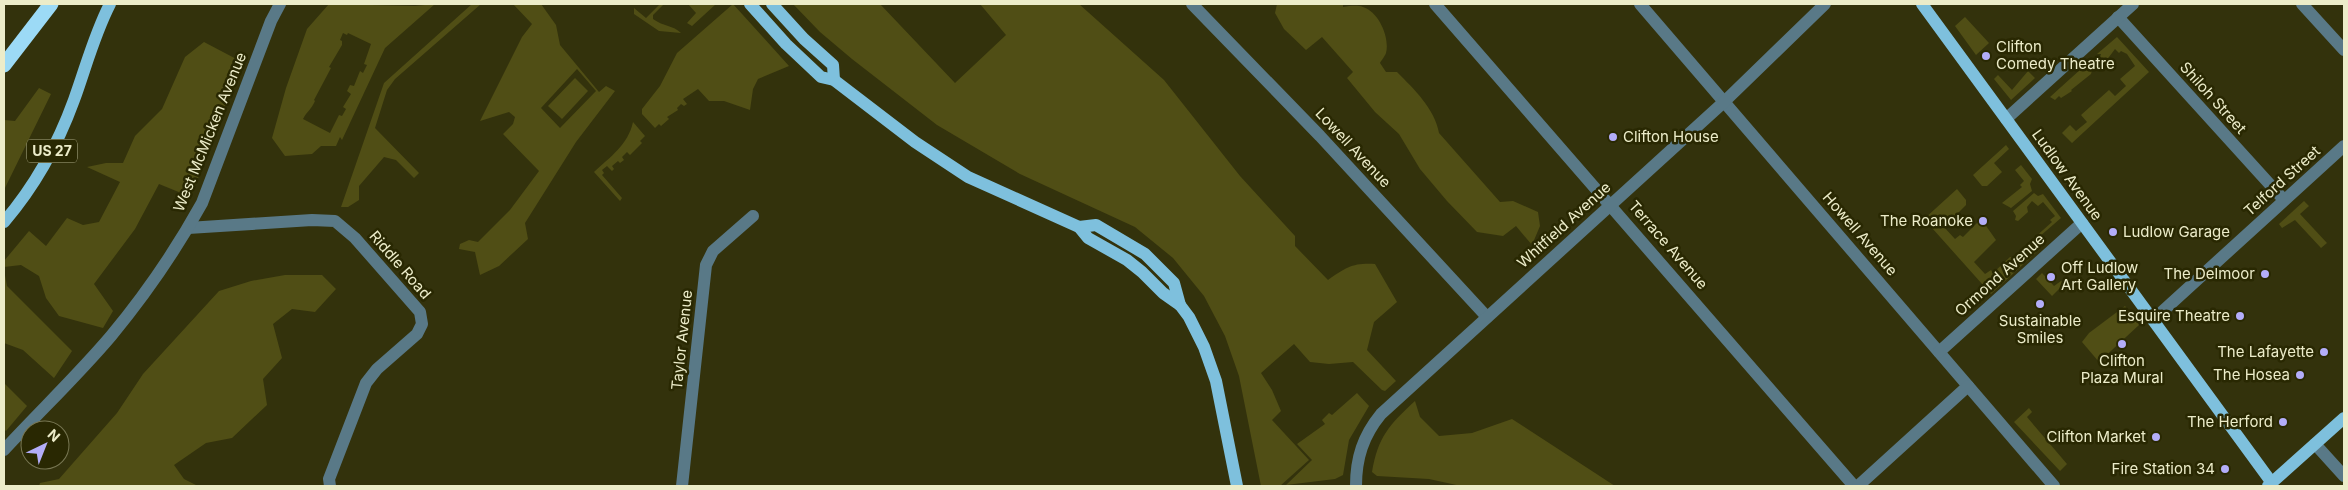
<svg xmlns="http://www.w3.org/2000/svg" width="2348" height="490" font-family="Inter,sans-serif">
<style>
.green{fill:#504e15;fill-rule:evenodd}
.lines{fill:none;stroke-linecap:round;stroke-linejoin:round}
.minor{stroke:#597987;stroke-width:12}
.major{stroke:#7ec0dd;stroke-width:12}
.highway{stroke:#9cdaf6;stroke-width:15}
.poi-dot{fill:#b3adf9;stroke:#292802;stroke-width:2}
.labels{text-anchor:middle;stroke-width:5;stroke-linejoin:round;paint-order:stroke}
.shield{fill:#292802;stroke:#b2b18d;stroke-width:1}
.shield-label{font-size:14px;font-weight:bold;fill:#ececc9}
.poi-label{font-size:15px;fill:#ececc9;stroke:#292802;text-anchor:end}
.street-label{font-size:15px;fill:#ececc9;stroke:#292802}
</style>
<rect width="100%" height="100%" fill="#33320c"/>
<!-- green -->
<g class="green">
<path d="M329,4L415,6L435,4L385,48L342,140L340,137L336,146H321L312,154L285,156L272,138L286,88L307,29ZM343,33L347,35L348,33L371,44L364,64L367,65L363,73L360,71L354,86L350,85L347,91L351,94L343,107L346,109L342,116L339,115L330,133L303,119C307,111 311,110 315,101L314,100L331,68L329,67L342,45V41L340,40Z"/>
<polygon points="472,4 481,4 395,79 387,90 375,128 419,173 414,178 396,160 384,157 359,186 359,200 348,207 341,207 384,83"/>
<path d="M513,4H541L556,25L560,45L599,92L606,86L615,91L576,142L525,223L528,239L499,266L480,275L475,252L459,249L460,244L469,240L478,242L510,210L539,171L503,134L513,124L515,117L509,112L480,121L522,37L532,24ZM577,69L596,91L560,128L541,108Z"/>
<path d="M660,4H664L653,15V19C664,27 673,25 681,33L659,31L634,14V8L646,18Z"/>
<polygon points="688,4 716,4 692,26 687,23 696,13"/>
<polygon points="733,4 789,66 758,79 753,89 750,110 724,101 709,101 698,89 683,99 687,104 684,106 681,104 677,108 678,110 667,117 669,119 661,126 659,124 655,128 642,114 642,109 660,86 677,53"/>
<path d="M793,4H880L955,83L1006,35L980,4H1079L1164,80L1240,176L1295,236V246L1328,280C1347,267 1352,263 1375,264L1397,302L1374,322L1367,350L1396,381L1385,391L1382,390L1353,362L1329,364L1310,362L1294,344L1261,373L1272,390L1281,411L1272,420L1309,460L1280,486H1261L1239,376L1225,336L1204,296L1173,258L1135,227L1020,174L937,125L852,59L820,32Z"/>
<path d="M1277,4H1343V7C1350,6 1357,5 1363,7C1379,12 1390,38 1386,53C1385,56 1381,61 1380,63L1386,72H1397C1414,89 1435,109 1439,133L1500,202L1513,201L1538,212L1540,226L1532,245L1516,226L1503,236L1477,232L1447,201L1420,169L1399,134L1375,112L1347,78L1353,72L1322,37L1306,50L1284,29L1275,13Z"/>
<polygon points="1965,17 1989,43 1976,55 1955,26"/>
<polygon points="2117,37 2149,72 2072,143 2062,133 2070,125 2076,131 2087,122 2081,115 2109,90 2115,96 2126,86 2120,79 2135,66 2127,54 2121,51 2119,53 2115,49 2106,61 2100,57 2101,54 2097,54"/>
<polygon points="204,42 242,62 191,197 159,184 135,229 94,284 113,311 103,328 59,316 46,298 39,276 21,265 4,267 4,261 29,231 46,246 67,218 83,225 99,222 120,182 87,167 106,163 123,163 135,136 162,109 185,57"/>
<polygon points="2092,59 2098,62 2093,67 2091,74 2071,90 2072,91 2061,98 2059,96 2055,100 2050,97"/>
<polygon points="2028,71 2035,78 2011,100 1994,79 1998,75 2012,90"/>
<polygon points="575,78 588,91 562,119 548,106"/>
<polygon points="39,88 51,94 4,190 4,120 15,121"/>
<path d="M633,122L645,136L640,141L642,143L630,155L627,152L622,157L624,160L620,163L618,161L612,166L614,169L612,171L607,166L602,170L604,173L602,175L622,198L620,201L594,172C610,157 628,145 633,122Z"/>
<polygon points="2006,145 2009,149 1994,163 2002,172 1987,186 1982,186 1973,175"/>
<polygon points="2021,165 2032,179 2030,184 2032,191 2011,208 2002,203 2022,187 2020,185 2024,181 2015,170"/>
<polygon points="1957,189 1966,200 1966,205 1944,227 1955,239 1960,235 1963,237 1979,221 1984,223 1996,240 1974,262 1985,274 1991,270 1993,273 2010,257 2014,258 2030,242 2034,242 2040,249 1991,294 1924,219"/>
<polygon points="2034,193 2038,196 2043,194 2061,218 2039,237 2033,239 2052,222 2050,220 2055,216 2043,202 2038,206 2032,201 2027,207 2028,212 2018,221 2015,220 2016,216 2013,211"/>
<polygon points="2304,201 2309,206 2300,214 2327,243 2321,248 2295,220 2282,228 2279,224"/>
<polygon points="4,270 7,286 72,351 54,378 23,350 4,343"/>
<polygon points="2042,273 2054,286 2061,281 2065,283 2052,296 2036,279"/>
<polygon points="285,275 322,275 336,289 315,312 292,309 273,324 282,358 263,379 267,405 232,438 206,443 174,465 184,479 198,486 39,486 40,483 59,479 117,413 143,374 219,291 251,281"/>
<polygon points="2125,306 2139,325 2099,362 2082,342 2089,333"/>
<polygon points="4,383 27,406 6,431 4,429"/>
<polygon points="1357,393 1369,406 1349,440 1343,475 1335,479 1286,485 1312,460 1297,444 1325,424 1322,420 1329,413 1332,415"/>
<path d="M1415,401L1420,417L1439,436L1472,433L1512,419L1615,486H1461L1429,479L1377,476L1372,472C1378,437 1389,425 1415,401Z"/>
<polygon points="2029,408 2032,412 2027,417 2067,464 2060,471 2014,422"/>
</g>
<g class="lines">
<!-- minor -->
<g class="minor">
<polyline points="1192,4 1320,136 1487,317"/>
<polyline points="1435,4 1854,486"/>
<polyline points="1640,4 2054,486"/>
<polyline points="2302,4 2344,50"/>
<polyline points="2118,17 2284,200"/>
<polyline points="2006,119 2133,4"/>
<polyline points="188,228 312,220 335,221 355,238 420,312 422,324 417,334 377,369 366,383 329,479 330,486"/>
<polyline points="2153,320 2344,146"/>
<polyline points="1939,352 2082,223"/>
<polyline points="2315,444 2344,476"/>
<path d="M4,450C39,412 78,375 111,336C145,295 176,250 202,203L271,21L280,4"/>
<polyline points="682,486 706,265 713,251 753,216"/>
<path d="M1356,486C1356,458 1363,436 1381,414L1725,101L1825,4"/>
<polyline points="1858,486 1968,386"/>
</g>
<!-- major -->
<g class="major">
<polyline points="750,4 786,44 821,77 834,80 915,142 968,177 1079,227 1088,238 1127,260 1142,272 1163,293 1180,305 1189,317 1204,347 1216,381 1237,486"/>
<polyline points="772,4 804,39 833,65 834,80"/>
<polyline points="1922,4 2272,483"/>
<path d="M4,222C35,186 58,144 74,100C86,67 94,35 110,4"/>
<polyline points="1079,227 1096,225 1145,254 1174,283 1180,305"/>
<polyline points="2268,486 2344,418"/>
</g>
<!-- highway -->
<polyline class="highway" points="4,65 51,4"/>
</g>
<!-- markers -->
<g class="poi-dot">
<circle cx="1986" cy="56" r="5"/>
<circle cx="1613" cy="137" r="5"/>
<circle cx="1983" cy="221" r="5"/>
<circle cx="2113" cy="232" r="5"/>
<circle cx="2265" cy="274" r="5"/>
<circle cx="2051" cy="277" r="5"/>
<circle cx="2040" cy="304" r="5"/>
<circle cx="2240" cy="316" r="5"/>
<circle cx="2122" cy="344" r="5"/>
<circle cx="2324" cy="352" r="5"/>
<circle cx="2300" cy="375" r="5"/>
<circle cx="2283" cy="422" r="5"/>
<circle cx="2156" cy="437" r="5"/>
<circle cx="2225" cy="469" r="5"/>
</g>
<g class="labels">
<!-- shield labels -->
<rect class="shield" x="27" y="139.5" width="50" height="23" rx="4"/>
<g class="shield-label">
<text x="52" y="156">US 27</text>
</g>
<!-- poi labels -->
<g class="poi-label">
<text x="1996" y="52" text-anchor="start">Clifton<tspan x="1996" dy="17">Comedy Theatre</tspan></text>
<text x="1623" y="142" text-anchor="start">Clifton House</text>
<text x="1973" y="226">The Roanoke</text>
<text x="2123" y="237" text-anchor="start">Ludlow Garage</text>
<text x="2061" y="273" text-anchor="start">Off Ludlow<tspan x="2061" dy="17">Art Gallery</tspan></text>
<text x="2255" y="279">The Delmoor</text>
<text x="2230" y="321">Esquire Theatre</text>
<text x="2040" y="326" text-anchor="middle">Sustainable<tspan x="2040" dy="17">Smiles</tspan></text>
<text x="2314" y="357">The Lafayette</text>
<text x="2122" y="366" text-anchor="middle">Clifton<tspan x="2122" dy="17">Plaza Mural</tspan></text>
<text x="2290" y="380">The Hosea</text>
<text x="2273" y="427">The Herford</text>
<text x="2146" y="442">Clifton Market</text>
<text x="2215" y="474">Fire Station 34</text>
</g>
<!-- street labels -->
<g class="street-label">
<text transform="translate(2213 98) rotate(48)" y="5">Shiloh Street</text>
<text transform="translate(210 132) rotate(-68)" y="5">West McMicken Avenue</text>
<text transform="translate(1353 148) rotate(47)" y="5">Lowell Avenue</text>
<text transform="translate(2067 175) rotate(54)" y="5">Ludlow Avenue</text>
<text transform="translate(2282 181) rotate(-42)" y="5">Telford Street</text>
<text transform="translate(1564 225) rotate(-42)" y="5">Whitfield Avenue</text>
<text transform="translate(1860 234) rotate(49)" y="5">Howell Avenue</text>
<text transform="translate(1668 245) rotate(49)" y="5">Terrace Avenue</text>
<text transform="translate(400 265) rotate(49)" y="5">Riddle Road</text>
<text transform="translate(2000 275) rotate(-42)" y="5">Ormond Avenue</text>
<text transform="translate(682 340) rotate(-84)" y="5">Taylor Avenue</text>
</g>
</g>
<!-- border -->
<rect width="2348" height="490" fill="none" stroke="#ececc9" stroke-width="10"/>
<!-- north arrow -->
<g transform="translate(45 445) rotate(43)"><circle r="24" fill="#292802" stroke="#777652"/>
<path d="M0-4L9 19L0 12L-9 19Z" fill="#b3adf9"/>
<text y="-8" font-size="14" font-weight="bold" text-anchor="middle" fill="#ececc9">N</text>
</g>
</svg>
